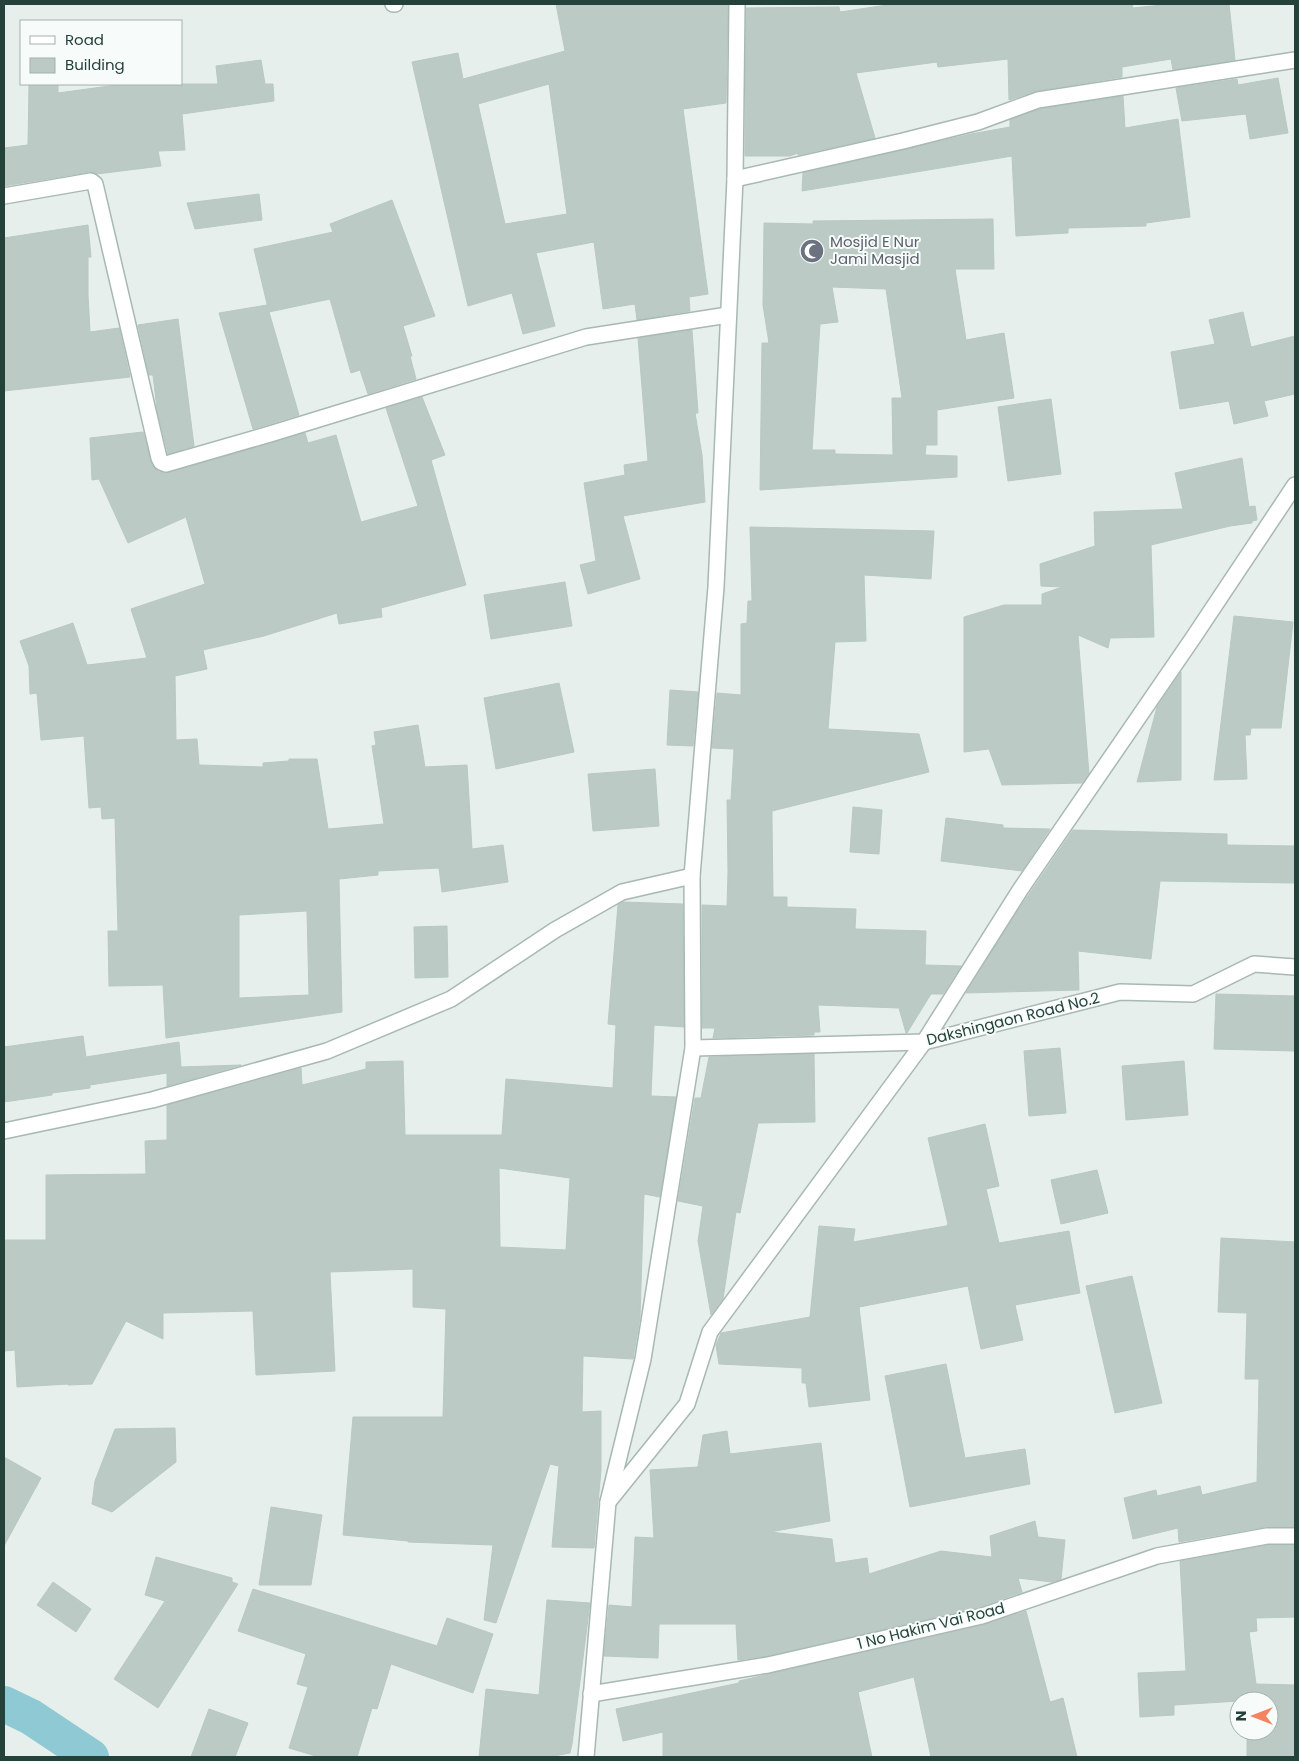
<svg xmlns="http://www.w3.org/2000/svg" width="1299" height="1761" font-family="Poppins,sans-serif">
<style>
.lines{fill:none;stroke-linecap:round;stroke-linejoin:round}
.canal{stroke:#8ec9d4;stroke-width:36}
.building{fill:#bbcac4;stroke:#b8c9c2;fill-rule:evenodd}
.minor-casing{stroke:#a8b8b2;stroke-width:18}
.tertiary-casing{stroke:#a8b8b2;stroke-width:18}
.minor{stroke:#fff;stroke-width:15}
.tertiary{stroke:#fff;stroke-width:15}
.labels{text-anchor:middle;stroke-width:4;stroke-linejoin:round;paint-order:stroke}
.worship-label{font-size:15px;fill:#5b616d;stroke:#f7fbf9;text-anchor:start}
.street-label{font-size:15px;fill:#24423a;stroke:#f7fbf9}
</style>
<rect width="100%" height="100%" fill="#e6efeb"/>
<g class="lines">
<!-- canal -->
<polyline class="canal" points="4,1704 31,1717 91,1757"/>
</g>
<!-- building -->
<g class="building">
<path d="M556,4H728L726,103L683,109L708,294L689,297L690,311L637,320L635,304L603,309L594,242L536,253L555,326L523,334L512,293L468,306L412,62L458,53L463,79L565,51ZM549,84L567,214L505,224L478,104Z"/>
<polygon points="894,4 1132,4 1133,8 1172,4 1229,4 1235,60 1173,70 1171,59 1122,67 1122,77 1036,91 1009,100 1008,59 938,67 937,62 856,73 875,138 798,155 798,153 790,156 745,156 746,8 839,7 840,12"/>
<polygon points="261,60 265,84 273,84 274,101 182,114 185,150 158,151 161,166 97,174 89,172 4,186 4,148 28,145 29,84 58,84 58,93 124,84 218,84 216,66"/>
<polygon points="1278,78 1288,133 1250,139 1246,114 1182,121 1176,88 1237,79 1238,85"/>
<polygon points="1123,96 1125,128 1178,119 1190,217 1146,223 1146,226 1068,228 1068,233 1016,236 1012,156 802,191 803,173 971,134 1010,127 1010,120 1040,109"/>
<polygon points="259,194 262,220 195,229 187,203"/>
<polygon points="392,200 435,316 403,326 412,356 410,356 416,379 368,394 360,370 351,373 330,299 269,312 299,415 253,429 219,313 267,305 268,308 254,249 333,232 330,224"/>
<path d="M993,219L994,269H955L966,340L1004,333L1014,398L937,410V445H926L925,455L957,456V477L760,490L762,343H769L763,305L764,223L813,224V221ZM832,287L886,289L902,398H892L893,455L835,454V450H812L820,324L838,322Z"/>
<polygon points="88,225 91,257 88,257 88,295 90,332 119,328 130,377 4,391 4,238"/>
<polygon points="1243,312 1251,347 1295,336 1295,394 1264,401 1268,416 1234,424 1229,401 1180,409 1171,352 1215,344 1209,320"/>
<polygon points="178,319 194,446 168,454 157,409 153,375 149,375 138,325"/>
<polygon points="692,330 698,413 695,413 702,455 705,502 623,516 640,579 588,594 580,565 596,561 584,483 625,475 624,465 648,461 638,338"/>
<path d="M422,397L445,455L431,460L466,585L381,608L382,617L339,624L337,613L264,636L203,650L207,669L175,676L176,740L197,739L199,765L263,767V763L289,761V759H317L328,829L384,824L372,746L376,745L374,732L418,725L425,767L467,765L472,849L503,845L508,882L442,892L439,868L378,871V875L339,879L342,1012L166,1038L163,985L109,986L108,931H118L115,818L102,819L101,807L89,808L84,736L41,740L37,693L30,694L29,666L20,641L73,623L87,665L147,658L131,609L205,584L186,517L128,543L99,479L92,480L90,438L143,432L153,466L158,471L168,473L305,433L308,443L336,435L361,522L418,506L386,408ZM307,911L309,995L239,998V915Z"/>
<polygon points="1051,399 1061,474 1008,481 998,407"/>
<polygon points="1242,458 1249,507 1255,506 1257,520 1252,521 1252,523 1230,526 1151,545 1154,637 1110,638 1108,648 1078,635 1089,774 1082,783 1002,785 989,749 964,752 964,617 1004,605 1042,605 1042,594 1062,587 1041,586 1040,564 1095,546 1094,512 1183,509 1175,473"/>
<polygon points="750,527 934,531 931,579 864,575 866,641 835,642 828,729 919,734 929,772 772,811 772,820 773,897 787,897 787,907 856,909 855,929 926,931 925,965 961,966 943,994 931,994 907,1033 906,1033 899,1008 818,1005 820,1032 814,1032 814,1035 713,1038 715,1028 702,1028 702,905 727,906 728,872 727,800 731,800 734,749 712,748 717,693 741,695 741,624 747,623 748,601 752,601"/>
<polygon points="565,582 572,626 491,639 484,595"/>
<polygon points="1234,616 1293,622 1281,728 1251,728 1250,735 1245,735 1247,779 1214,780"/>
<polygon points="1181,672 1181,780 1137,782 1157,707"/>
<polygon points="559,683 574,752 496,769 484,698"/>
<polygon points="670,690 698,692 693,746 667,745"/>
<polygon points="655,769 659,826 593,831 588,774"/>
<polygon points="853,807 882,810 879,854 850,852"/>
<polygon points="946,818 1003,825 1003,828 1050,829 1022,871 941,861"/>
<polygon points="1073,830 1227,834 1227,845 1295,846 1295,883 1160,881 1151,959 1078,951 1079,990 966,993 1016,913"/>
<path d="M623,902L683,904L684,1027L654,1025L651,1096L676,1097L660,1197L644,1194L640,1317L633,1359L583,1356L582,1412L601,1411V1470L594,1548L552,1547L559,1466L550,1464L496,1623L484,1620L493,1545L408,1542V1541L343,1535L353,1417H443L446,1309L413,1307V1269L330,1272L335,1371L256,1375L253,1311L163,1313V1339L126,1321L92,1384L68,1385V1384L17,1387L15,1350L4,1351V1240H46V1175L146,1174L145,1141L167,1140V1105L301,1068L302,1085L366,1069V1062L403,1061L405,1135H502L506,1079L613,1088L616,1025L608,1024L618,905ZM499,1168L570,1178L566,1250L500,1247Z"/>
<polygon points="447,926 448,977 415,978 414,927"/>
<polygon points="1216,994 1295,996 1295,1051 1214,1049"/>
<polygon points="83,1036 86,1057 179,1042 181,1067 241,1065 167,1086 167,1073 90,1085 90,1088 52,1093 52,1095 4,1102 4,1047"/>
<polygon points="1060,1048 1066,1113 1029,1116 1024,1051"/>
<polygon points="814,1054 815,1122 758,1123 740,1213 736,1212 723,1299 711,1315 698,1241 703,1206 678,1201 695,1098 701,1098 709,1057"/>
<polygon points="1184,1061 1188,1115 1126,1120 1122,1066"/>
<polygon points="985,1124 999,1186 986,1189 999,1243 1069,1231 1080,1293 1015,1305 1023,1340 981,1349 968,1286 859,1307 870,1400 809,1407 806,1383 802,1383 802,1368 719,1364 716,1345 721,1333 810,1317 819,1226 855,1229 853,1242 946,1226 948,1224 928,1138"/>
<polygon points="1097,1170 1108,1213 1061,1224 1051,1180"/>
<polygon points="1221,1238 1295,1242 1295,1527 1265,1527 1179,1542 1178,1528 1133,1539 1124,1498 1156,1490 1157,1496 1200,1486 1202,1495 1257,1482 1259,1379 1245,1379 1247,1313 1218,1312"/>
<polygon points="1132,1276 1162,1403 1115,1413 1086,1286"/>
<polygon points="946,1364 965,1458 1025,1449 1030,1484 910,1507 885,1376"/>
<polygon points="175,1428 176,1462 112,1512 92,1504 95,1481 115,1429"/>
<polygon points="727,1431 730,1454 821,1443 830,1521 770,1532 832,1539 835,1563 867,1558 869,1574 941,1551 992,1557 990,1536 1035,1521 1038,1537 1065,1540 1061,1579 1052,1582 1018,1578 1022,1592 979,1607 766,1656 738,1660 736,1624 659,1624 658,1658 604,1656 609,1605 632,1607 635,1537 654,1538 650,1470 698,1467 703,1435"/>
<polygon points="4,1457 41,1478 4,1546"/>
<polygon points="271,1507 322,1515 311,1585 259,1585"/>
<polygon points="1268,1545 1295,1545 1295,1617 1256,1618 1257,1631 1249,1632 1256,1684 1295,1685 1295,1757 1247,1757 1247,1731 1269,1731 1269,1701 1239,1701 1174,1705 1174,1715 1140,1717 1138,1673 1186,1671 1180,1561"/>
<polygon points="156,1557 232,1578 232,1582 238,1584 158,1708 114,1679 165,1601 145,1595"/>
<polygon points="53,1582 91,1609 76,1632 37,1605"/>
<polygon points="253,1589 437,1646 447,1618 493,1634 473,1693 391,1664 377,1709 372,1708 357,1757 319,1757 289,1748 308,1687 297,1684 306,1654 238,1631"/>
<polygon points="547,1600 590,1603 572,1744 570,1753 549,1757 479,1757 486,1689 539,1695"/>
<polygon points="1026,1611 1050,1702 1063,1698 1077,1757 931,1757 914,1677 858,1692 872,1757 663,1757 663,1732 623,1741 616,1709 739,1683 739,1681 984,1625"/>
<polygon points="209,1709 248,1723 235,1757 191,1757"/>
</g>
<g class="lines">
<!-- minor casing -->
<g class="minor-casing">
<g id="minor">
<polyline points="393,4 395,4"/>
<polyline points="735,179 903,141 978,122 1038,100 1295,60"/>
<polyline points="4,196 91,181 95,184 159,458 161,462 166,464 270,434 586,337 728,315"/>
<polyline points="693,1048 924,1042 1120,992 1193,994 1254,964 1295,967"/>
<polyline points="4,1131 152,1100 327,1051 451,999 555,930 622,892 692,876"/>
<polyline points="608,1502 687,1404 710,1332 924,1042 1020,890 1193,638 1295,485"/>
<polyline points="591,1694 768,1665 982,1616 1157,1556 1267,1536 1295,1536"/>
</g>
</g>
<!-- tertiary casing -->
<g class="tertiary-casing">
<polyline id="tertiary" points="586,1757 608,1502 643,1359 693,1048 692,876 716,587 735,179 737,4"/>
</g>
<!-- minor -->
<use href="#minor" class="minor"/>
<!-- tertiary -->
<use href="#tertiary" class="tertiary"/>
</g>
<!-- icons -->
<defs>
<g id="mosque-disc" transform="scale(1.25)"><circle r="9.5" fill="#6b7280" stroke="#f7fbf9"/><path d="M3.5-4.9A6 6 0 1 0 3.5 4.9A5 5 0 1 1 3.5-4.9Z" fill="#fff"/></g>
</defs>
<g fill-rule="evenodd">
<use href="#mosque-disc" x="812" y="251"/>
</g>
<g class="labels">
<!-- worship labels -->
<g class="worship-label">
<text x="830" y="247">Mosjid E Nur<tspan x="830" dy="17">Jami Masjid</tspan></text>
</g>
<!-- street labels -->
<g class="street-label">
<text transform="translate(1013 1019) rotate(-14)" y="5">Dakshingaon Road No.2</text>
<text transform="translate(931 1626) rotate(-14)" y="5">1 No Hakim Vai Road</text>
</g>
</g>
<!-- border -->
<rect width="1299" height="1761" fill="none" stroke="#24423a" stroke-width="10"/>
<!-- legend -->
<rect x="20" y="20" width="162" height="65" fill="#f7fbf9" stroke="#a3b1ad"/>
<rect x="30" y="36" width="25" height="8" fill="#ffffff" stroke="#a3b1ad"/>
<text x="65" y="45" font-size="15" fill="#24423a">Road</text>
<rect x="30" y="58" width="25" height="15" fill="#bbcac4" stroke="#a3b1ad"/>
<text x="65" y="70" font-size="15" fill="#24423a">Building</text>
<!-- north arrow -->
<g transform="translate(1254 1716) rotate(270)"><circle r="24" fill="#f7fbf9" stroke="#a3b1ad"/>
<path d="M0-4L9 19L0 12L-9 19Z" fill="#f4845f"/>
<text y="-8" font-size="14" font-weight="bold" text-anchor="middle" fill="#24423a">N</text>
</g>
</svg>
